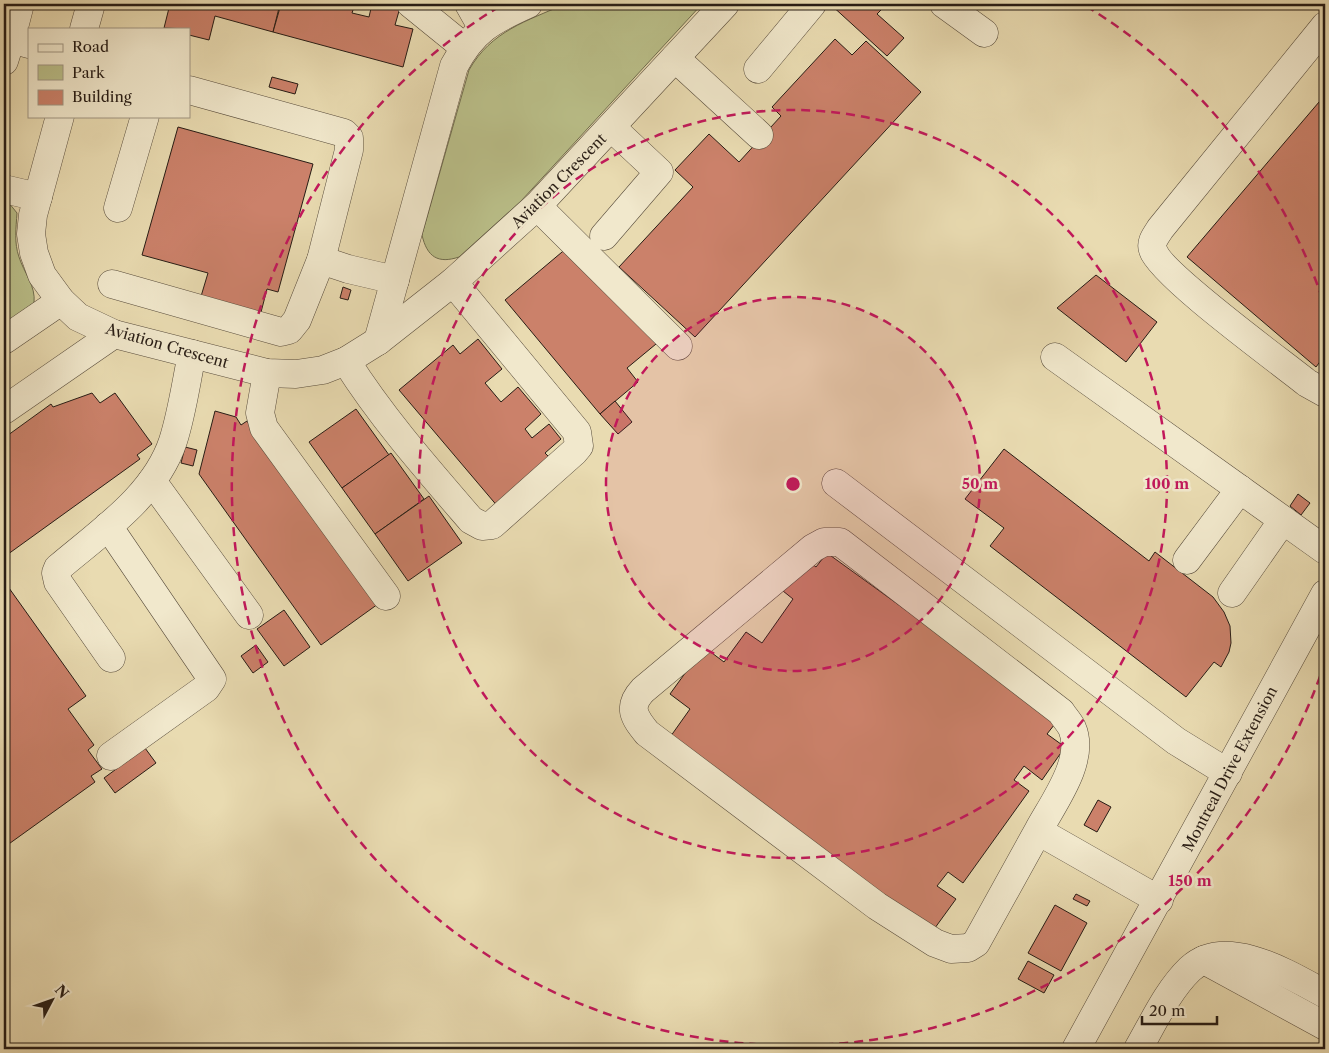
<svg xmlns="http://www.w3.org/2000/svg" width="1329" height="1053" font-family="'Libre Caslon Text',serif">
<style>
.green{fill:#babf89;stroke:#706e4f}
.building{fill:#cb816a;stroke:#271c15}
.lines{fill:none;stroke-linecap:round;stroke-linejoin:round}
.minor-casing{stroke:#584c3c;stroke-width:29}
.minor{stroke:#f1e8cc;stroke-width:28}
.ring{fill:none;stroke:#c2185b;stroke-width:2.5;stroke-dasharray:9 6}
.labels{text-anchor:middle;stroke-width:5;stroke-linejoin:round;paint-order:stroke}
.street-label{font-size:15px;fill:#271c15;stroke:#f1e8cc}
.centre{fill:#c2185b;stroke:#f1e8cc;stroke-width:2.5}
.ring-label{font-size:15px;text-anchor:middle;font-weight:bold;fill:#c2185b;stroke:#f1e8cc;stroke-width:5;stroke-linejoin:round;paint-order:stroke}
</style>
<rect width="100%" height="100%" fill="#e9dbb1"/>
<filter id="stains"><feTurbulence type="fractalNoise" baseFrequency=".004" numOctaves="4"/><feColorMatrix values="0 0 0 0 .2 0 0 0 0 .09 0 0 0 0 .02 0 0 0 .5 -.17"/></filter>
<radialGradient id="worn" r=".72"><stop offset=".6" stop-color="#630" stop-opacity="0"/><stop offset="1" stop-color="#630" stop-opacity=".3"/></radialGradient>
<!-- green -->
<g class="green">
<path d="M565,4H702L521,201L459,257C438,264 427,257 422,235L469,70C491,31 527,21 565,4Z"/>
<path d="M4,203H9L17,213C16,228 14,243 19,257C24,273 36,286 34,303L4,326Z"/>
</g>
<!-- building -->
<g class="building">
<polygon points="170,4 280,4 273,32 215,16 209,40 189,35 189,29 164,28"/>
<polygon points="281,4 355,4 352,13 369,17 372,4 401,4 395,25 413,29 403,67 273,32"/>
<polygon points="830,4 887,4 877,14 904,38 887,56"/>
<polygon points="835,39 852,55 866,41 921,92 695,337 619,267 693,187 675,170 709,134 739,162 781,116 772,107"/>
<polygon points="272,77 298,84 295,94 269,87"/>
<polygon points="1325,95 1325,355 1316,367 1187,257"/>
<polygon points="178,127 313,164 278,292 267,289 259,320 199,303 208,273 142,255"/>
<polygon points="568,247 595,271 656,344 627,368 638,382 600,414 505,300"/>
<polygon points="1096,275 1157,322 1126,362 1057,308"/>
<polygon points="343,287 351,290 348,300 340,298"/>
<polygon points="478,339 502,369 485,383 501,402 518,387 541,414 525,429 532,438 549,424 561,439 545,453 554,462 499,508 399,390 453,345 460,354"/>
<polygon points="92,393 100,403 115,393 152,444 137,455 140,459 4,557 4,438 51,404 53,407"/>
<polygon points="615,401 632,422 618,434 600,414"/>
<polygon points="356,409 389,455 342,488 309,442"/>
<polygon points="215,411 236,417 241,425 247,421 378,604 321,645 199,474"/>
<polygon points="185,447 197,450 193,466 181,463"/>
<polygon points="1004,449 1149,561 1155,552 1213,597 1224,612 1230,626 1231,643 1229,652 1221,667 1214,662 1186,697 990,546 1004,528 965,499"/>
<polygon points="391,453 424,499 375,534 342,488"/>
<polygon points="1298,494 1310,503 1301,515 1290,506"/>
<polygon points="429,496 462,543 408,581 375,534"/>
<polygon points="827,553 1058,720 1047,734 1065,747 1042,780 1024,766 1014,780 1029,791 963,883 948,872 937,886 956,899 932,932 668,740 690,709 670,694 704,647 724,662 746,632 762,643 793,599 783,591 806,559 816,567"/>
<polygon points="4,581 86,696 68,709 94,745 88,750 102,769 91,776 95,782 6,846 4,842"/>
<polygon points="284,610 310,647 284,666 257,629"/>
<polygon points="256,645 268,662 253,673 241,656"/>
<polygon points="145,748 156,763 115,793 104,778"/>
<polygon points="1098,800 1111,807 1097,832 1084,825"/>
<polygon points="1076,894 1090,901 1087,906 1073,899"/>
<polygon points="1055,905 1087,923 1061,971 1028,953"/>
<polygon points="1028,961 1054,975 1044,993 1018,979"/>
</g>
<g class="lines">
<!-- minor casing -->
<g class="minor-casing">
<g id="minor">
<polyline points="20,4 11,39 29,44"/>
<polyline points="411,4 464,47"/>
<polyline points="469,4 482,27"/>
<polyline points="944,4 984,33"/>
<path d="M1325,26L1160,229C1156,236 1150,242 1153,250C1160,274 1281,362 1307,383L1325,393"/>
<polyline points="84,29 91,4"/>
<polyline points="675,58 759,135"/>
<polyline points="4,61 11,39"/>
<polyline points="758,69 812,4"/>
<polyline points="60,116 33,215 31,234 34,253 42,275 61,301 78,317 114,334 267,373 296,374 323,370 346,361 378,341 453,282 537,206 725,4"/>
<polyline points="4,189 38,197"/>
<polyline points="537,206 678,346"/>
<polyline points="118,208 145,116"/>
<polyline points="604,236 659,172 612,128"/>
<polyline points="321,260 348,269 395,280"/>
<polyline points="112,284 281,332 289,330 297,320 321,260 349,150 349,138 344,133 189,90"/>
<polyline points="4,340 61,301"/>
<path d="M378,341L454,66C473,30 492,20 528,4"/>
<polyline points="1055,357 1325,550"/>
<path d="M346,361C382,418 427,469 471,520L482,526L492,525L574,452L579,446L577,432L453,282"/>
<polyline points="267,373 260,413 264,428 386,596"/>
<polyline points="4,410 114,334"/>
<polyline points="152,481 249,615"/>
<polyline points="836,483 1176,741 1228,773"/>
<polyline points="108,526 212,679 206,688 111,756"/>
<polyline points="1187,560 1240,489"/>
<polyline points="1232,593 1283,520"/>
<path d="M111,658L58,582L56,573L58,568C100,532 155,496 173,441C182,413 186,383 192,354"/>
<path d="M1038,831C1053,803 1086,760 1072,728C1069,722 1064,717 1061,712L840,542H824L813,548L643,690C627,707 634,717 647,733L877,906L935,943L951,949L968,948L976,943L1038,831L1159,900"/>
<polyline points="1204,960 1325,1026"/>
<polyline points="1076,1049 1325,594"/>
<path d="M1138,1049C1153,1023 1168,990 1190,969C1226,935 1290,975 1325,994"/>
</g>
</g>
<!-- minor -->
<use href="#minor" class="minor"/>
</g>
<!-- distance rings -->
<circle cx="793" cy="484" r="187" fill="#c2185b" fill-opacity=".12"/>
<g class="ring">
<circle cx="793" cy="484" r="187"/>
<circle cx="793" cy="484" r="374"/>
<path d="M1325 662A561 561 0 1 1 500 6M1086 6A561 561 0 0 1 1325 306"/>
</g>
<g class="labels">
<!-- street labels -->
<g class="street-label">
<text transform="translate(559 181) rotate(-45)" y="5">Aviation Crescent</text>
<text transform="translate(167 346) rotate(16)" y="5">Aviation Crescent</text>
<text transform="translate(1230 769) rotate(-62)" y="5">Montreal Drive Extension</text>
</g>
</g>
<circle cx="793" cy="484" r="8" class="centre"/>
<g class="ring-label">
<text x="980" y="489">50 m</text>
<text x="1167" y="489">100 m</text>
<text x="1190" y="886">150 m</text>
</g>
<!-- margin -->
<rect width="1329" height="1053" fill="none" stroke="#e9dbb1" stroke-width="20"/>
<rect x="5" y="5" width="1319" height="1043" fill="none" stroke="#271c15" stroke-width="2.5"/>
<rect x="10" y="10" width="1309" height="1033" fill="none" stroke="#271c15"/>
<!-- legend -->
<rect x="28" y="28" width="162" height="90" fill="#f1e8cc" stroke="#a09683"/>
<rect x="38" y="44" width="25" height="8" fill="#f1e8cc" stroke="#a09683"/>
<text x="72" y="52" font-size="15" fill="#271c15">Road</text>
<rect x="38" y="65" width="25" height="15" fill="#babf89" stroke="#a09683"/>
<text x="72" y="78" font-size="15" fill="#271c15">Park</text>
<rect x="38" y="90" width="25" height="15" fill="#cb816a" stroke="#a09683"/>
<text x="72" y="102" font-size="15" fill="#271c15">Building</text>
<!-- north arrow -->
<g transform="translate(52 1000) rotate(49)" stroke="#f1e8cc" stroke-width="4" paint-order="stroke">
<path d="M0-4L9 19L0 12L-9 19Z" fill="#271c15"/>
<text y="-8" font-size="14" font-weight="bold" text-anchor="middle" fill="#271c15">N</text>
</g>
<!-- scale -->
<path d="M1142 1016v8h75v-8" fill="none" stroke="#271c15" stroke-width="2.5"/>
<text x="1149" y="1016" font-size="15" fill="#271c15" stroke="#f1e8cc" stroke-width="4" paint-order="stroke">20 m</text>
<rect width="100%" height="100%" filter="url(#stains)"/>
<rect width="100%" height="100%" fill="url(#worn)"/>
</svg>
